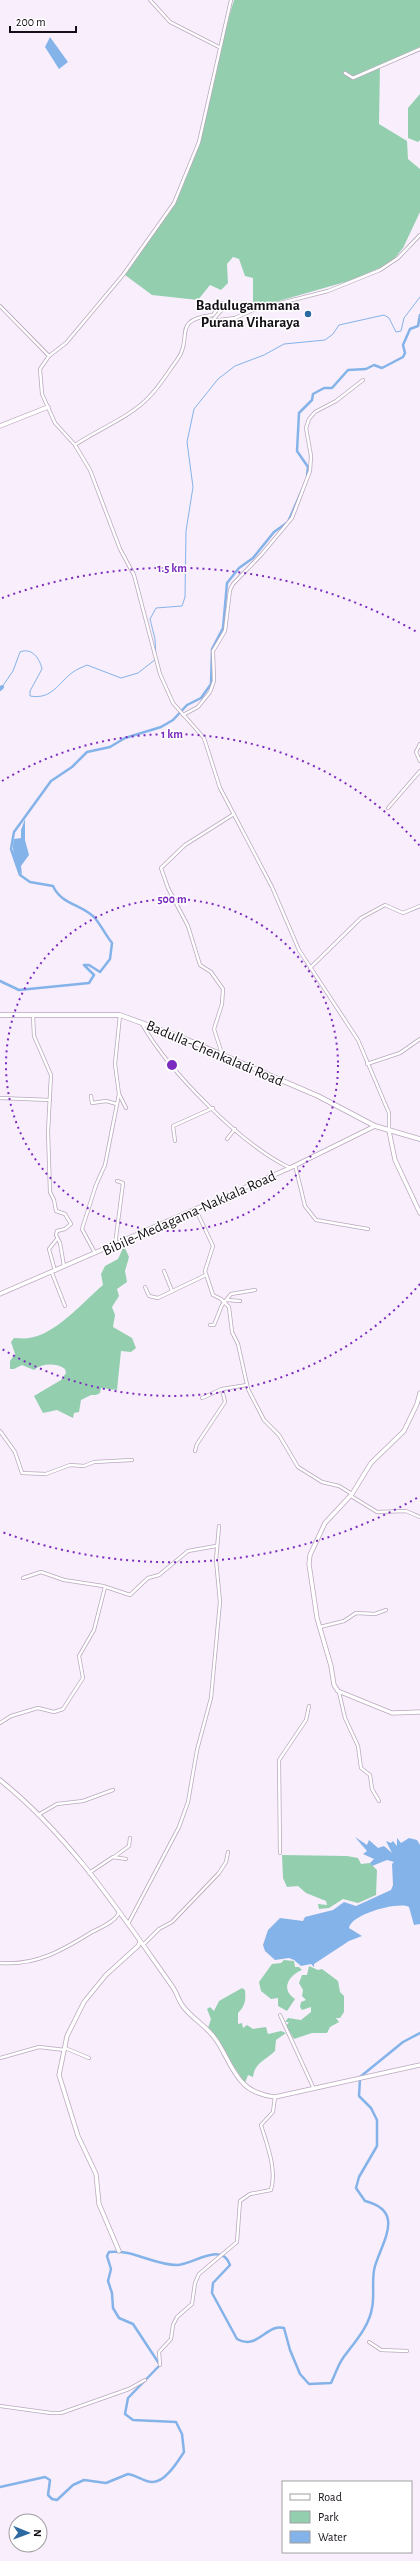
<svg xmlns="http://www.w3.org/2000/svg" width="420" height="2561" font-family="'Alegreya Sans',sans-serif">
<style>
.green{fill:#93cfaf}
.water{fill:#84b3e9}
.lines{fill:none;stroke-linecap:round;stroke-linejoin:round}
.stream{stroke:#84b3e9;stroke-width:1}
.canal{stroke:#84b3e9;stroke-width:2.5}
.river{stroke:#84b3e9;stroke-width:4}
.minor-casing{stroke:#baa8be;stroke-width:4}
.major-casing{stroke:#baa8be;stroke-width:5}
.highway-casing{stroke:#baa8be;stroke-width:5.5}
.minor{stroke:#fff;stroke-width:2.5}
.major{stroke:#fff;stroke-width:3.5}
.highway{stroke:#fff;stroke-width:4}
.ring{fill:none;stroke:#7b2cbf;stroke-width:2;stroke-dasharray:2 4}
.poi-dot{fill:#2c6aa1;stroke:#fff;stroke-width:1.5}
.labels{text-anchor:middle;stroke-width:3;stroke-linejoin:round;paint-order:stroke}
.poi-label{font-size:15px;font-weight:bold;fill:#140e16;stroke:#fff;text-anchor:end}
.street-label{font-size:15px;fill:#140e16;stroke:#fff}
.centre{fill:#7b2cbf;stroke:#fff;stroke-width:2}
.ring-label{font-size:12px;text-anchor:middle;font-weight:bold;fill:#7b2cbf;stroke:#fff;stroke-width:3;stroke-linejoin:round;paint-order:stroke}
</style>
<rect width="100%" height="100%" fill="#f9eefc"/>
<!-- green -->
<g class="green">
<polygon points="234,0 420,0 420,47 380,65 379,124 407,141 408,159 420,169 420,212 403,248 394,259 385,266 352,280 258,307 253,304 253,278 245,276 239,259 233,257 227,264 228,283 221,290 210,285 198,300 152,295 125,275 174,204 187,176 199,142 219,50"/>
<polygon points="420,94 420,140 418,142 408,138 408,108"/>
<path d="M124,1246L129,1257L125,1271L127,1282L117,1289L119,1296L112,1307L115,1315L113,1327L132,1338L136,1348L131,1352L121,1351L117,1390L101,1388L100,1393L96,1395H91L81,1400L79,1412L74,1413L73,1418L57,1410L43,1413L34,1396L61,1380L66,1373L65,1369C57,1363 42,1363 34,1370L22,1365L14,1369H10V1361L15,1354L11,1342L14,1338C19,1338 24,1339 29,1338C55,1335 83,1302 103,1285L101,1274L105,1266L118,1259Z"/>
<polygon points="282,1855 347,1856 358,1858 361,1864 370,1863 377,1870 376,1895 358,1903 343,1899 329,1908 319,1909 318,1904 327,1905 326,1901 306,1893 298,1886 287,1887 283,1878"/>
<path d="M284,1960L294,1961L295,1967H299L302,1970C289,1975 280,1989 295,1999L287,2011L278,2006V1998L271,1999L261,1991L259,1982L272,1964L281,1963Z"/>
<polygon points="309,1966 318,1970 322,1969 338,1981 340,1992 344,1996 344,2012 340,2018 336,2018 339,2022 330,2027 327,2033 312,2033 294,2039 286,2026 289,2022 285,2022 288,2018 301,2020 311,2012 311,2007 302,2010 300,2007 301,2002 306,2000 302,1996 303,1990 299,1983 302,1975 307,1975"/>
<path d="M242,1988L245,1990C246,2000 245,2006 238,2013V2024L242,2023L243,2028L247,2025L253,2029L266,2027L268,2034L281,2031L286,2033L276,2040L275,2051C265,2061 255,2062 253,2077L248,2075L245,2083L208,2028L211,2019L207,2009L210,2007L214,2011L219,2001Z"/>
</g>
<!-- water -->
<g class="water">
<polygon points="50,37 68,62 59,69 45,47"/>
<path d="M25,819V840L29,855L21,866L22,875C15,866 11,850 14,839L21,838V830Z"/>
<path d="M355,1837L367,1845L369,1840L378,1848L384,1846L392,1853L386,1841L391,1843L393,1841L397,1846V1838L401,1843L409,1838L417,1840L420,1845V1924L414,1925L409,1907C399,1901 351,1914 349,1928L362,1936L349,1941L314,1964V1967L311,1964L301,1966L294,1960L289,1958L275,1960L265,1951L263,1945L268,1930L280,1918L303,1921L305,1917L333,1910L344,1902L356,1906L391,1890L393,1885L392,1864L394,1862L387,1860L372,1866L370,1863L374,1859L363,1854L367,1851Z"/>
</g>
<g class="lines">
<!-- stream -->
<path class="stream" d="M2,687L13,671L20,652C32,647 40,659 42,669L30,691V696C52,700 58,683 73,672C77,669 83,667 87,665L121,678L138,673L156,659L155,639L150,619L156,608L182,606L185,597L186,531L193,487L187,442L194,409L218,379L235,366L264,355L284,344L325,340L333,334L339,325L384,315L389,318L396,332L401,331L404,318L420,297"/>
<!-- canal -->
<g class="canal">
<polyline points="307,476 308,467 297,451 299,413 312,400 313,394 324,388 332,388 348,370 366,369 374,365 382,368 403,357 405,353 403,345 410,329 418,326 420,315"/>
<path d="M0,981L19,990L89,983L94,975L84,965H89L100,972L110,959L112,943C105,934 101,925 94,917C80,904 61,904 53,886L30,882L20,875L11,849L14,832L51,781L72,767L87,752L110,747L125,738L161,727L173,720L187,705L201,698L211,684L212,649L223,628L227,583L239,568L253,558L274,532L288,522L302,490"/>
<polyline points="360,2077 403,2042 420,2033"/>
<path d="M0,2487L45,2477L50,2480L48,2495L52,2499L57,2500L73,2485L84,2480L106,2483L128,2474C136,2475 144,2482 152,2482C165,2483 178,2461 184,2452L182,2434L176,2422L133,2420L125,2414L128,2398L160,2365L133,2324L119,2318L113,2308L112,2293L108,2281L111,2269L107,2256L109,2252C133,2249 153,2265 177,2265C192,2265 222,2241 230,2265L213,2283L212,2293L237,2339C257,2351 267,2323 284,2328L290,2350L300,2374L309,2384L331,2383C335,2375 338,2365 343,2358C354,2343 369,2327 372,2308C375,2295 371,2279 375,2266C383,2240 405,2211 365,2201L356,2188L359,2177L377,2146V2120L371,2108L359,2096L360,2079"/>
</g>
<!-- river -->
<polyline class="river" points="0,689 2,687"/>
<!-- minor casing -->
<g class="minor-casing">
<g id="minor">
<polyline points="150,0 170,22 219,47"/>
<polyline points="345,73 353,78 420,49"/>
<polyline points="0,306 49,356 40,369 42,394 55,423 75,445 90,470 120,549 134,575 160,674 173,703 204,738 220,788 272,887 299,950 358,1040 389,1113 389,1130"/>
<polyline points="49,356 66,343 123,275 174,203 199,142 231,0"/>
<path d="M75,445C97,430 132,416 149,397C160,386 168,372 177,360C194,337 170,320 213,315L222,303L224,307L212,321L235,318L253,310L328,291L380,270L398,258L420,235"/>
<polyline points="183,715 198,707 210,692 214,681 213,651 225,631 230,590 233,584 261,555 292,518 310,471 311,456 306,428 309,419 315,412 336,401 363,380"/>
<polyline points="420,744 416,752 420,761"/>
<polyline points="388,808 420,771"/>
<polyline points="310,968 361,918 385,905 403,913 420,906"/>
<polyline points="33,1016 34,1036 51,1075 48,1132 50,1192 54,1200 56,1211 65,1214 71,1224 65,1229 57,1231 56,1235 60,1243 64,1266"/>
<path d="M142,1024C169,1071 240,1144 290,1168"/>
<polyline points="222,1054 214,1029 222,1004 223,989 211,972 200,965 188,926 168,888 161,868 185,845 234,814"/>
<polyline points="367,1064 400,1053 420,1039"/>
<polyline points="119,1094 126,1108"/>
<polyline points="91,1096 92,1103 106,1101 117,1104"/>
<polyline points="0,1098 50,1100"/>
<polyline points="227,1139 235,1129"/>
<polyline points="175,1141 173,1126 213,1108"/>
<polyline points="295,1165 305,1206 316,1220 368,1229"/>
<polyline points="196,1210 213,1246 205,1271 213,1295 221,1299 229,1307 232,1332 238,1344 248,1389 264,1420 279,1435 298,1467 322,1482 339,1486 352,1494"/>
<polyline points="115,1245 123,1183 117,1181"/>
<polyline points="95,1253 82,1229 96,1185 105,1165 119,1094 115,1064 120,1015"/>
<polyline points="55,1271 49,1249 57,1239"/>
<polyline points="164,1271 172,1291"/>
<polyline points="52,1273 65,1306"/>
<polyline points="145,1287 149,1296 158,1298 206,1275"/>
<polyline points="227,1300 240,1301"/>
<polyline points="210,1325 214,1325 222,1305 231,1294 255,1290"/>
<polyline points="202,1398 222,1389"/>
<polyline points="0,1431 15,1452 22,1473 46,1474 70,1465 84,1466 94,1462 132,1460"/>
<polyline points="195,1451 197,1444 225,1402 222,1389 247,1385"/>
<polyline points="351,1496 377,1512 406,1511 420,1517"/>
<polyline points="23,1578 41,1572 64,1580 103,1586 130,1595 148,1578 159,1575 188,1551 216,1546"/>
<polyline points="320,1627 344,1621 356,1613 375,1614 386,1610"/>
<polyline points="339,1692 345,1718 358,1746 361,1768 370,1775 372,1789 379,1801"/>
<polyline points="0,1723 11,1716 38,1708 54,1712 63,1709 83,1678 79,1656 94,1630 105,1587"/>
<polyline points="38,1815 57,1804 83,1801 113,1790"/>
<polyline points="280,1853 279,1760 306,1720 309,1706"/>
<polyline points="114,1857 129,1846 130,1838"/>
<polyline points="89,1873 113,1857 126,1859"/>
<polyline points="129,1922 179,1827 188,1802 197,1750 211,1698 220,1602 216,1560 219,1526"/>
<polyline points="143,1945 159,1929 172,1922 219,1873 226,1862 228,1852"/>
<path d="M0,1963C36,1966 63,1950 92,1932C100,1928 117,1921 119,1912"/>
<polyline points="280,2015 314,2089"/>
<polyline points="65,2048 89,2058"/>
<polyline points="0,2058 39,2047 65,2050"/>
<polyline points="369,2342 381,2350 407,2351"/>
<path d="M160,2365L159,2352L171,2339L173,2325L177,2317L192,2304L195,2283L199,2274L237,2242L240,2201L250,2194L271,2190C277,2169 267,2145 261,2125L273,2112L275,2097"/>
<polyline points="0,2406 51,2413 61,2413 129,2389 145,2380"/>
</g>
</g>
<!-- major casing -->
<g class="major-casing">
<g id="major">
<polyline points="0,426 48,407"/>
<polyline points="389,1131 395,1160 420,1213"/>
<polyline points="0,1294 290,1168 375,1126"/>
<polyline points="420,1393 417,1404 404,1431 371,1463 352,1494 325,1523 310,1555 309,1564 317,1618 331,1666 334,1685 338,1691 392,1713 420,1712"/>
<path d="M0,1780C70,1836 121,1914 172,1986C176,1991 178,1999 182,2005C190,2017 205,2025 214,2037C225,2051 230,2070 243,2083C250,2091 264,2096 275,2097L420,2065"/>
<polyline points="119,2251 99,2204 96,2174 78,2136 59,2075 67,2036 84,2002 106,1975 138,1946 140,1942"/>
</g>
</g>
<!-- highway casing -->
<g class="highway-casing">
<polyline id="highway" points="0,1015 120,1015 183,1038 318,1096 375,1126 420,1139"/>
</g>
<!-- minor -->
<use href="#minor" class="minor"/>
<!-- major -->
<use href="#major" class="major"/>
<!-- highway -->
<use href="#highway" class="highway"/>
</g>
<!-- distance rings -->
<g class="ring">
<circle cx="172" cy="1065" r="166"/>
<path d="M420 1284A331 331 0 0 1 2 1349M2 781A331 331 0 0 1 420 846"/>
<path d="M417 1498A497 497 0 0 1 2 1532M2 598A497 497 0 0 1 417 632"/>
</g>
<!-- markers -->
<circle class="poi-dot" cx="308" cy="314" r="4"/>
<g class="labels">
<!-- poi labels -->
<g class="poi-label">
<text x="300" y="310">Badulugammana<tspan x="300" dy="17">Purana Viharaya</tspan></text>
</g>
<!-- street labels -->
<g class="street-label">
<text transform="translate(215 1053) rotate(23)" y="5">Badulla-Chenkaladi Road</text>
<text transform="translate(189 1213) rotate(-24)" y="5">Bibile-Medagama-Nakkala Road</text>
</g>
</g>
<circle cx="172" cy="1065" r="6" class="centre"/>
<g class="ring-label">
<text x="172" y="572">1.5 km</text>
<text x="172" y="738">1 km</text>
<text x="172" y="903">500 m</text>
</g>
<!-- legend -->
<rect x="282" y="2481" width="130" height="72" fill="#ffffff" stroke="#a19fa2"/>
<rect x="290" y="2494" width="20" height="6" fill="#ffffff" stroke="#a19fa2"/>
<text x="318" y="2501" font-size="12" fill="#140e16">Road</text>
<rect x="290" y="2511" width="20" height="12" fill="#93cfaf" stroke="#a19fa2"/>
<text x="318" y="2521" font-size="12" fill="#140e16">Park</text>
<rect x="290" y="2531" width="20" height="12" fill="#84b3e9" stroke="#a19fa2"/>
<text x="318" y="2541" font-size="12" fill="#140e16">Water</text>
<!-- north arrow -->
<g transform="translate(28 2533) rotate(91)"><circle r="19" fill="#ffffff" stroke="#a19fa2"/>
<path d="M0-3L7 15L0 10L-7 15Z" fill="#2c6aa1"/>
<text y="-6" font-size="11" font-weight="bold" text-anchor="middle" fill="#140e16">N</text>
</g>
<!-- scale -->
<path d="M10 26v6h66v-6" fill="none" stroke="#140e16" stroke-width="2"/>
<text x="16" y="26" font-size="12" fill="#140e16" stroke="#ffffff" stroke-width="3" paint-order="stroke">200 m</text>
</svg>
